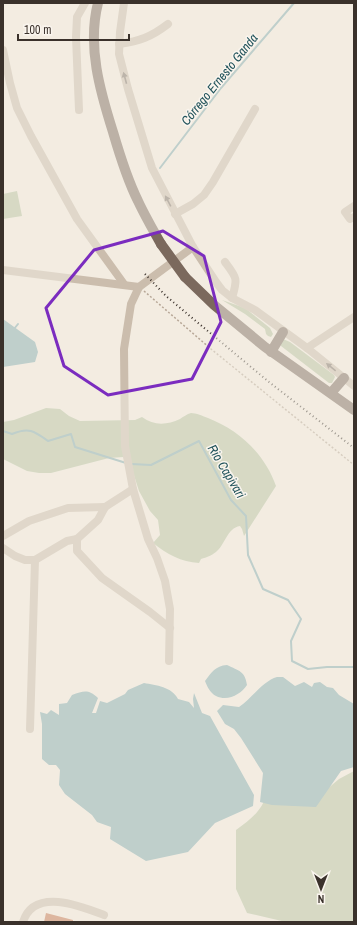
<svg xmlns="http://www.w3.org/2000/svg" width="357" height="925" font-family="'Archivo Narrow',sans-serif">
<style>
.green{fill:#b5c2a1}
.water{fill:#80aab0}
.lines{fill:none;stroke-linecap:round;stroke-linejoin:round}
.stream{stroke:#80aab0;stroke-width:2}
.building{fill:#c3744f}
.path{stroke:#b7a797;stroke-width:1.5;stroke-dasharray:2 2;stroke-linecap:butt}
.minor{stroke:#cbbdad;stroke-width:8}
.major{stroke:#7b695d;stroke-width:10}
.rail{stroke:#3a312b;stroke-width:2;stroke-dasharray:1 3;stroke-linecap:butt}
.major-bridge{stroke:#7b695d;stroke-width:10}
.oneway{fill:#7b7066}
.marked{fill:none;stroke:#7b2cbf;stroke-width:3;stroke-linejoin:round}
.labels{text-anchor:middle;stroke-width:3;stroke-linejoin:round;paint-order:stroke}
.water-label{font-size:13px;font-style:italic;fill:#21535b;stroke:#faf5ee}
</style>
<rect width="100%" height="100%" fill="#f3ece1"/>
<!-- green -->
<g class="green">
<polygon points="17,191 22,216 3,219 3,194"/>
<polygon points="222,300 245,308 270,328 273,334 271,337 268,336 266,334 265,329 245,314"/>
<polygon points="283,339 290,342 334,375 335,377 332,383 329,383 281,346 280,342"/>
<path d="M46,408L60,409L69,416L80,421L135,420L142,417C154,426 167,425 180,419C183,417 187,414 191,413C196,413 203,416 208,418C239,430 265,454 276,486L244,536L242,529L240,526C227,528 225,545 216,552C211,556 207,557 201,559L199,563C181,562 167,554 153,543L160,535L158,520L150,511L139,491L129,460L124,457L109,458L51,473H39L27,471L3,459V422L14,420Z"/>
<path d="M354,771V922H286L247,913L236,889V830C251,819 262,811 267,793L326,790L339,779Z"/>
</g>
<!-- water -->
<g class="water">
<polygon points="3,319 35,342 38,352 35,362 3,367"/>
<path d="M227,665C239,671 245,671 247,685C241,694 228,702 216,696C210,693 207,686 205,681C212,672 215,666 227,665Z"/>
<path d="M277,677H283L295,686L304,682L312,687L314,683L320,682L327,687L333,688L339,695L354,704V767L341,771L316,807L272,805L260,802L263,773L241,738L234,729L225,724L217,711L223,705L239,707C252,698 263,681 277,677Z"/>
<path d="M144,683C156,685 172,687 178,699L189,702L194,708L193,699L194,693L202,713L210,716L254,795L253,806L215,823L188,852L146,861L110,839L111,827L97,822L92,815L65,794L59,785L60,770L56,765H49L42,759V724L40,712L47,714L51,710L59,715V704L67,703L72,695C84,691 88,689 98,698L92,713H96L100,701L107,703L125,694L128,690Z"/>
</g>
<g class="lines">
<!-- stream -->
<g class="stream">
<polyline points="160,168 221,88 294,3"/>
<polyline points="14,329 18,324"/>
<path d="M3,431L12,434C29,427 34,431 48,441L71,434L75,447L126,463"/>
<polyline points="131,464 151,465 199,441 231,500 246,516 248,555 263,589 288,600 301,619 291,641 292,661 308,669 327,667 354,667"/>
</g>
</g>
<!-- building -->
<polygon class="building" points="46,913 73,920 73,922 44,922"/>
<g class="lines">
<!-- path -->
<polyline class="path" points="144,291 211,349 354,465"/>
<!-- minor -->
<g class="minor">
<polyline points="124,3 120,32 119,54 128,89 152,168 193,247 216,282 222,290 232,298 255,310 307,348 354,386"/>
<path d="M119,44C140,41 151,37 168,24"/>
<polyline points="3,50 10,83 17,108 31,136 77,219 124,284"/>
<polyline points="79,110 76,37 77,17 85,3"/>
<polyline points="354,206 345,212 350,219 354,217"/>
<polyline points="175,214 193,204 204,195 213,182 255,109"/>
<path d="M225,262C237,278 238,278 232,298"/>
<polyline points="3,270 139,287"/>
<polyline points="307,348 354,317"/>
<polyline points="3,536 29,521 68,508 105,507"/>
<polyline points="77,539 77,551 102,578 150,612 170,628"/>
<polyline points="3,548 15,556 25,560 35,560 67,541 77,539 98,520 105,507 133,489"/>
<polyline points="169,661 170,609 165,581 157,558 148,539 133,489 125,446 124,349 131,304 139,287 193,247"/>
<polyline points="30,729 35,560"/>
<path d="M23,922C34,887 81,906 104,915"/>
</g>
<!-- major -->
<g class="major">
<path d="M98,3C87,46 100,91 113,132C120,156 127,179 138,201C145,216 153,230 161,244"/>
<polyline points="185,277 214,305 265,347 354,410"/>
<polyline points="271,352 283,332"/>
<polyline points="331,393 344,378"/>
</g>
<!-- rail -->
<polyline class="rail" points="145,274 166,296 191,317 269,382 354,448"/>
<!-- major-bridge -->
<polyline class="major-bridge" points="161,244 185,277"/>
</g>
<!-- one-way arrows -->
<defs><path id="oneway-solid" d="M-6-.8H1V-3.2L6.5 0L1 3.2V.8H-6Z"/></defs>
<g class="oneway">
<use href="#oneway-solid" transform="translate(125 78) rotate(-105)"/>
<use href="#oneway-solid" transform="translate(168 201) rotate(-118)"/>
<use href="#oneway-solid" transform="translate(331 367) rotate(-141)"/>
</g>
<!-- marked area -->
<path d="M0 0H357V925H0ZM163,231L204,256L221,322L192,379L108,395L64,366L46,308L94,250Z" fill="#f3ece1" fill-opacity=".55" fill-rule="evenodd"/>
<path class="marked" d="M163,231L204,256L221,322L192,379L108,395L64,366L46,308L94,250Z"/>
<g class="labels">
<!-- water labels -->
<g class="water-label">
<text transform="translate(219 79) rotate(-51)" y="5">Córrego Ernesto Ganda</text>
<text transform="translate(227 471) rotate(59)" y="5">Rio Capivari</text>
</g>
</g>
<!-- border -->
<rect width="357" height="925" fill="none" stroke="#3a312b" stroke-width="8"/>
<!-- north arrow -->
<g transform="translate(321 889) rotate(180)" stroke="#faf5ee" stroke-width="3" paint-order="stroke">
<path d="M0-3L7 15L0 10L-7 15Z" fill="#3a312b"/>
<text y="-6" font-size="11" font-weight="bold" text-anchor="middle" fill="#3a312b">N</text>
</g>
<!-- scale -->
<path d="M18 34v6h111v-6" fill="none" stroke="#3a312b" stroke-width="2"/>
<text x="24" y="34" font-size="12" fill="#3a312b" stroke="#faf5ee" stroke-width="3" paint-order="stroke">100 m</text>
</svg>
